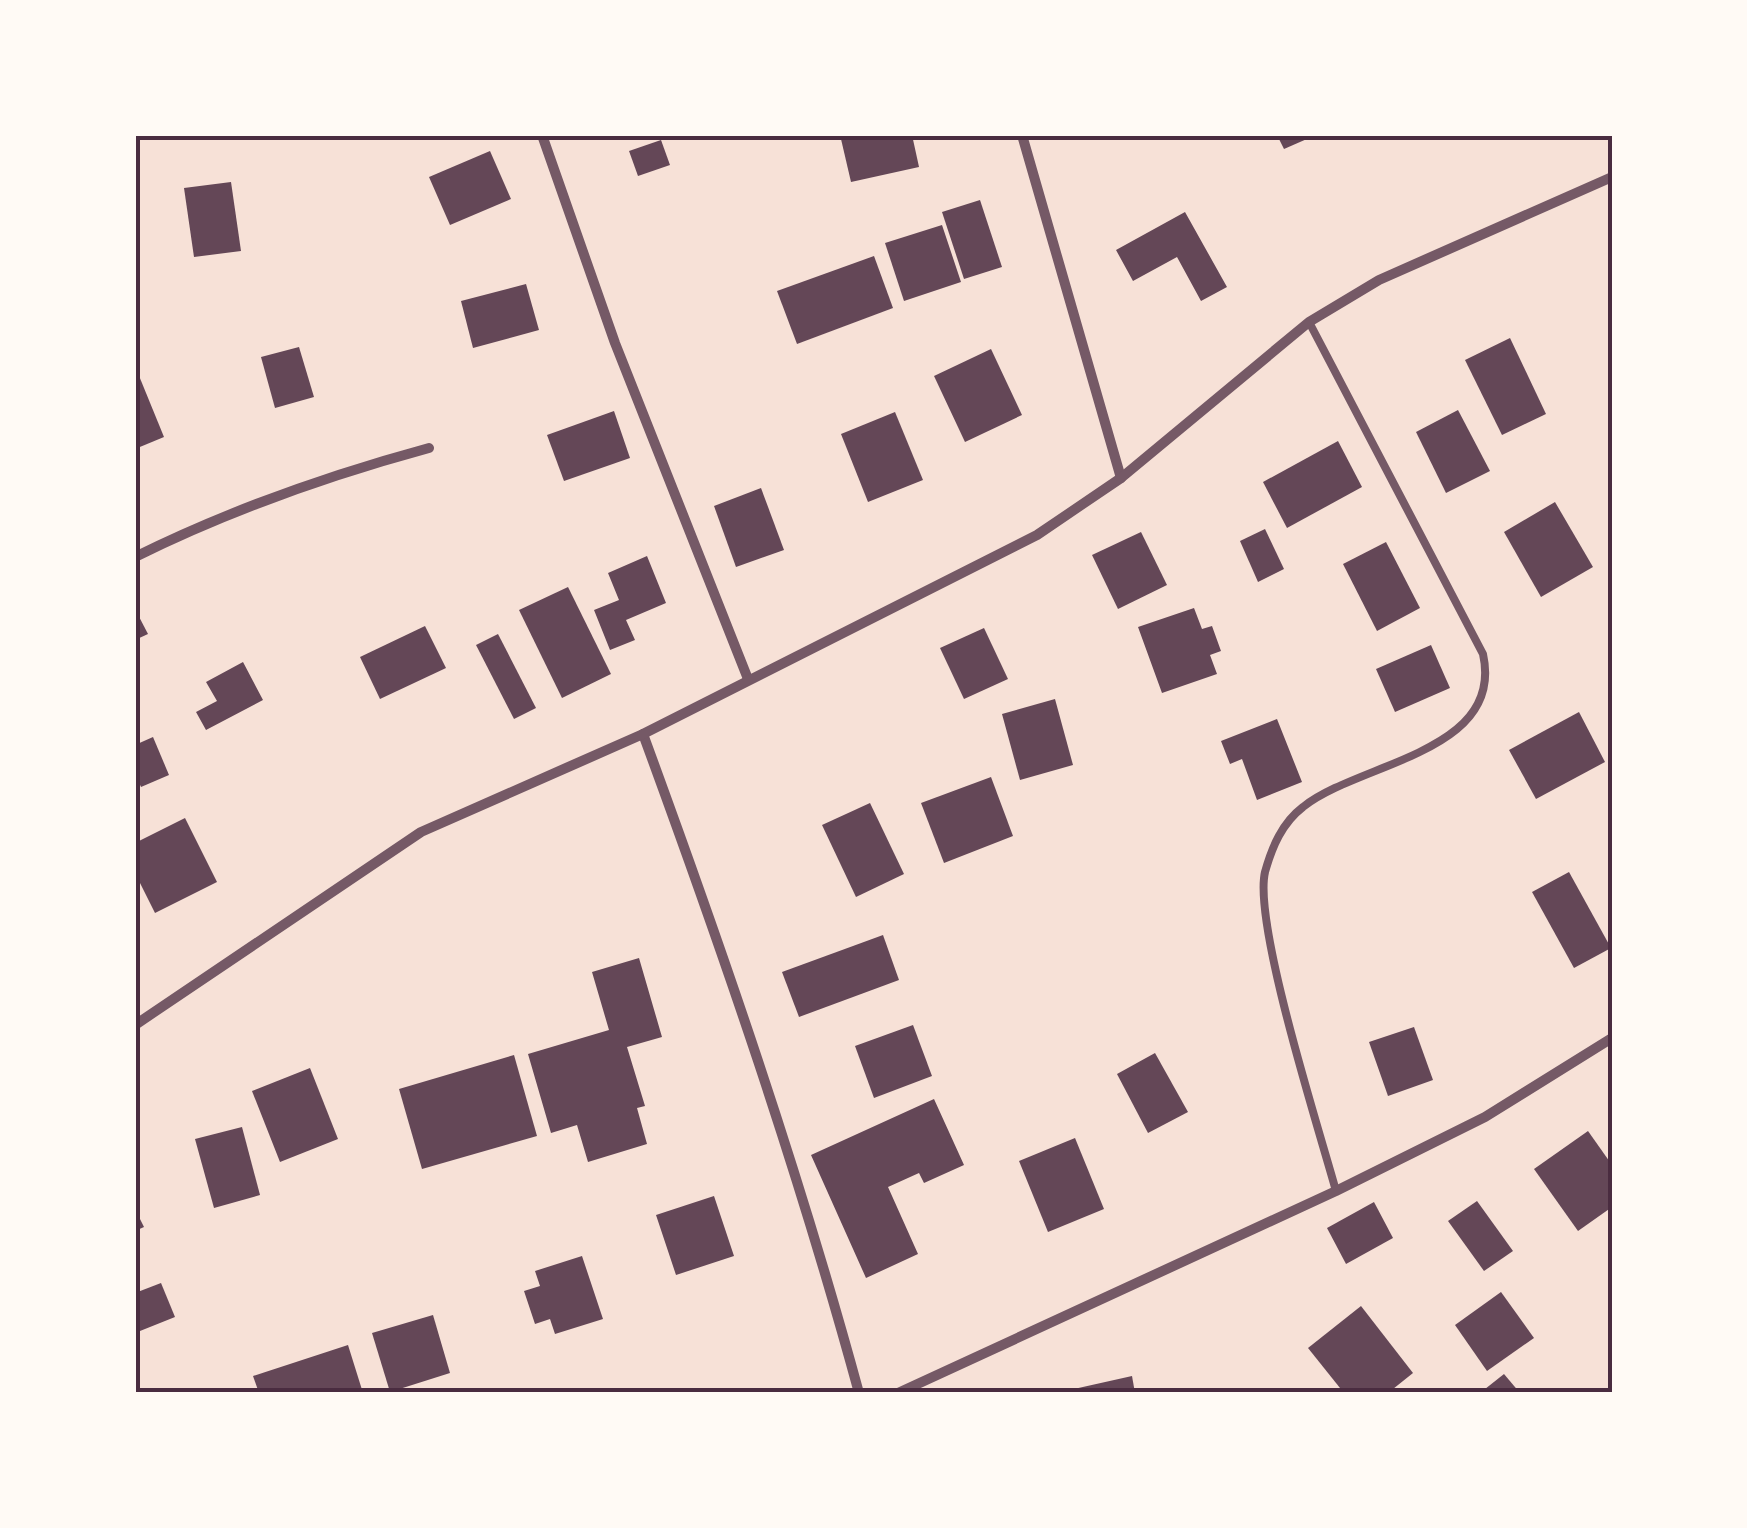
<svg xmlns="http://www.w3.org/2000/svg" width="1747" height="1528" font-family="'IBM Plex Sans',sans-serif">
<style>
.building{fill:#644757}
.lines{fill:none;stroke-linecap:round;stroke-linejoin:round}
.service{stroke:#755966;stroke-width:8}
.minor{stroke:#755966;stroke-width:10}
.neatline{fill:none;stroke:#4a2c40;stroke-width:4}
</style>
<rect width="100%" height="100%" fill="#f7e1d7"/>
<!-- building -->
<g class="building">
<polygon points="859,135 912,135 919,167 851,182 841,139"/>
<polygon points="1277,135 1316,135 1284,149"/>
<polygon points="661,140 670,165 638,176 629,151"/>
<polygon points="490,151 511,199 450,225 429,177"/>
<polygon points="231,182 241,251 194,257 184,188"/>
<polygon points="980,200 1002,267 964,279 942,212"/>
<polygon points="1185,212 1227,287 1201,301 1177,257 1133,281 1116,250"/>
<polygon points="942,225 961,282 904,301 885,243"/>
<polygon points="874,256 893,308 797,344 777,291"/>
<polygon points="526,284 539,330 473,348 461,301"/>
<polygon points="1510,338 1546,414 1502,435 1465,360"/>
<polygon points="299,347 314,397 275,408 261,357"/>
<polygon points="991,349 1022,415 965,442 934,376"/>
<polygon points="135,366 164,437 135,449"/>
<polygon points="1458,410 1490,471 1446,493 1416,432"/>
<polygon points="614,411 630,458 564,481 547,435"/>
<polygon points="895,412 923,480 868,502 841,434"/>
<polygon points="1338,441 1362,487 1287,528 1263,482"/>
<polygon points="761,488 784,550 736,567 714,506"/>
<polygon points="1555,502 1593,567 1541,597 1504,532"/>
<polygon points="1265,529 1284,569 1258,582 1240,541"/>
<polygon points="1141,532 1167,585 1118,609 1092,555"/>
<polygon points="1386,542 1420,608 1377,631 1343,564"/>
<polygon points="647,556 666,603 626,620 635,640 610,650 594,610 619,600 608,573"/>
<polygon points="568,587 611,674 562,698 519,610"/>
<polygon points="1194,608 1202,629 1212,626 1221,651 1210,655 1217,674 1162,693 1138,627"/>
<polygon points="135,609 148,634 135,640"/>
<polygon points="425,626 446,668 380,699 360,657"/>
<polygon points="984,628 1008,679 964,699 940,648"/>
<polygon points="498,634 536,708 514,719 476,645"/>
<polygon points="1431,645 1450,688 1395,712 1376,669"/>
<polygon points="243,662 263,700 206,730 196,712 217,701 206,682"/>
<polygon points="1055,699 1073,765 1020,780 1002,714"/>
<polygon points="1579,712 1605,762 1536,799 1509,750"/>
<polygon points="1277,719 1302,782 1257,800 1242,759 1230,764 1221,741"/>
<polygon points="153,737 169,775 141,787 135,774 135,745"/>
<polygon points="991,777 1013,836 944,863 921,803"/>
<polygon points="870,803 904,874 856,897 822,825"/>
<polygon points="185,818 217,882 155,913 135,873 135,843"/>
<polygon points="1569,872 1611,948 1574,968 1532,892"/>
<polygon points="883,935 899,980 799,1017 782,972"/>
<polygon points="639,958 662,1037 627,1047 645,1106 637,1108 647,1144 588,1162 577,1125 551,1133 528,1054 609,1030 592,972"/>
<polygon points="913,1025 932,1076 874,1098 855,1046"/>
<polygon points="1414,1027 1433,1080 1388,1096 1369,1042"/>
<polygon points="1155,1053 1188,1112 1148,1133 1117,1074"/>
<polygon points="514,1055 537,1136 422,1169 399,1089"/>
<polygon points="310,1068 338,1139 280,1162 252,1091"/>
<polygon points="934,1099 964,1165 924,1183 919,1173 888,1187 918,1254 866,1278 811,1155"/>
<polygon points="242,1127 260,1195 214,1208 195,1139"/>
<polygon points="1588,1131 1612,1165 1612,1207 1578,1231 1534,1169"/>
<polygon points="1075,1138 1104,1209 1048,1232 1019,1161"/>
<polygon points="714,1196 734,1256 676,1275 656,1215"/>
<polygon points="1477,1201 1513,1251 1484,1271 1448,1221"/>
<polygon points="1374,1202 1393,1238 1346,1264 1327,1228"/>
<polygon points="135,1209 144,1227 135,1231"/>
<polygon points="582,1256 603,1319 555,1334 550,1319 535,1324 524,1291 540,1286 535,1271"/>
<polygon points="161,1283 175,1317 135,1333 135,1293"/>
<polygon points="1501,1292 1534,1338 1487,1371 1455,1325"/>
<polygon points="1361,1306 1413,1373 1388,1393 1344,1393 1308,1348"/>
<polygon points="433,1315 450,1373 390,1392 372,1333"/>
<polygon points="348,1345 363,1393 259,1393 253,1376"/>
<polygon points="1504,1374 1520,1393 1480,1393"/>
<polygon points="1132,1376 1135,1393 1065,1393 1065,1391"/>
</g>
<g class="lines">
<!-- service -->
<path class="service" d="M1309,322L1483,654C1505,753 1359,762 1303,807C1282,823 1272,847 1265,872C1253,924 1319,1129 1336,1191"/>
<!-- minor -->
<g class="minor">
<polyline points="542,135 615,343 748,679"/>
<polyline points="1022,135 1121,478"/>
<path d="M135,557C230,510 326,476 429,448"/>
<path d="M643,734C723,952 798,1169 859,1393"/>
<polyline points="135,1025 421,832 643,734 1037,535 1121,478 1309,322 1379,280 1612,177"/>
<polyline points="898,1393 1336,1191 1485,1117 1612,1038"/>
</g>
</g>
<!-- border -->
<rect width="1747" height="1528" fill="none" stroke="#fffaf5" stroke-width="275"/>
<rect x="138" y="138" width="1472" height="1252" class="neatline"/>
</svg>
